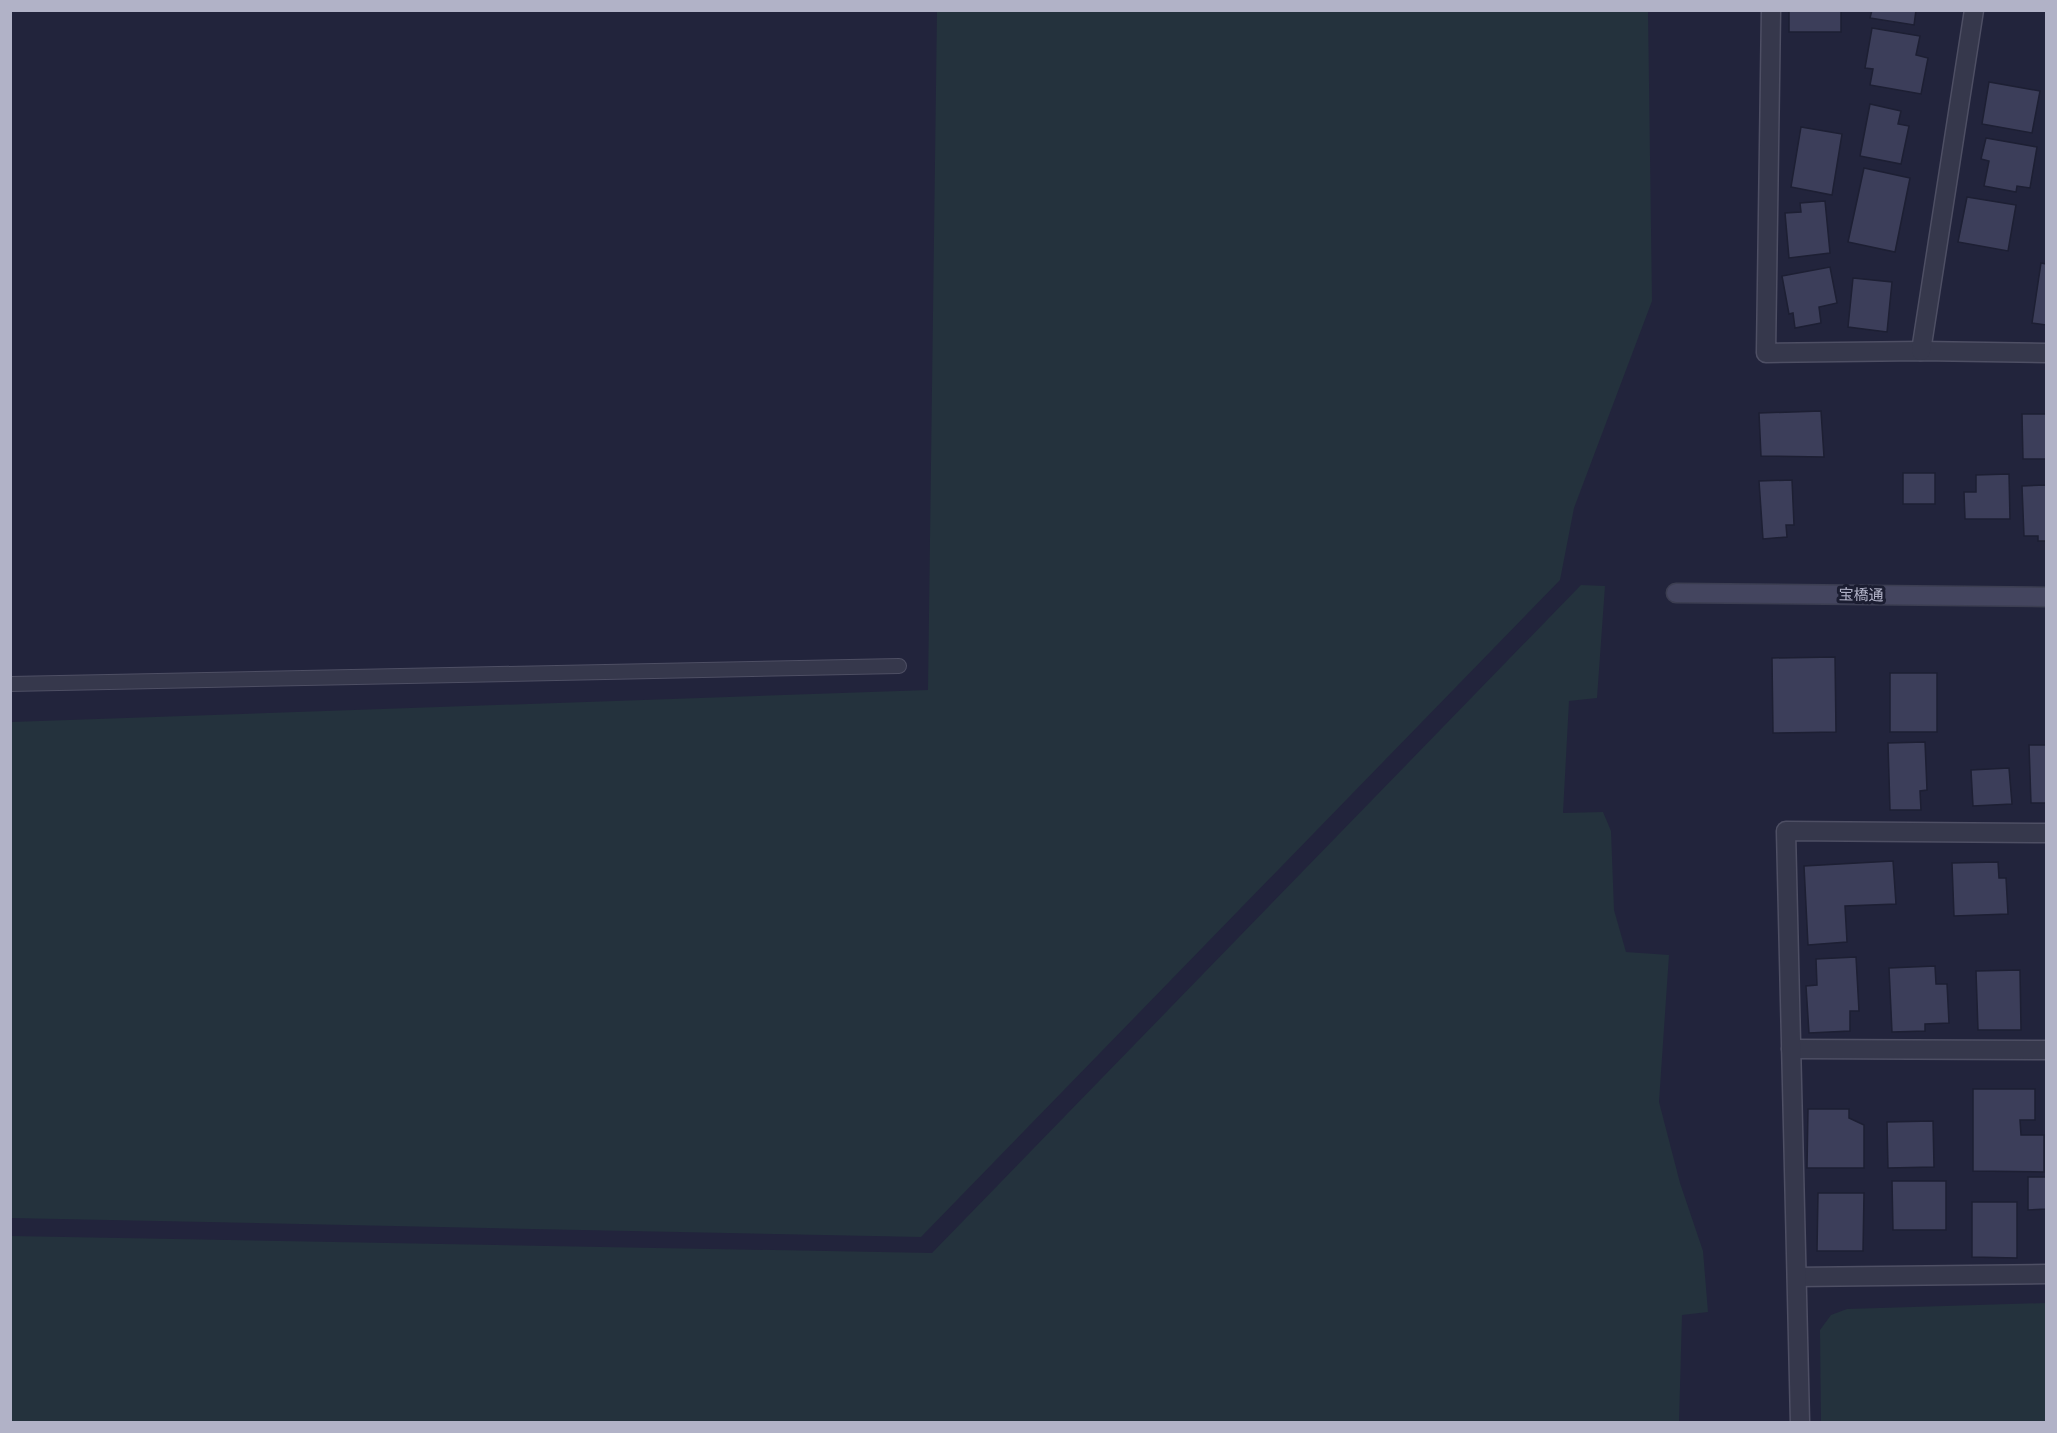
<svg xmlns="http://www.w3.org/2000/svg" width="2057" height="1433" font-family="Overpass,'Noto Sans JP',sans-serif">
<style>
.green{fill:#24323d}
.building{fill:#3c3e5a;stroke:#1d1f33;stroke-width:1.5}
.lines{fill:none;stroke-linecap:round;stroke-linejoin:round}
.lane-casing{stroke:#4e4f64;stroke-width:16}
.street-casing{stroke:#4e4f64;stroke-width:21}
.secondary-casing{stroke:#3c3e52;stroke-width:21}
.lane{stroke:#36384c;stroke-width:14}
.street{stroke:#36384c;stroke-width:18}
.secondary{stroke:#44455f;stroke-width:18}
.labels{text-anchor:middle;stroke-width:6;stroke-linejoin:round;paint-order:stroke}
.street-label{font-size:15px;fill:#b1b2c7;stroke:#1b1d31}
</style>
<rect width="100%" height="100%" fill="#22243c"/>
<!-- green -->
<g class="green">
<polygon points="937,11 1648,11 1652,301 1574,508 1560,580 921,1237 11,1218 11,722 928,690"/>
<polygon points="1581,585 1605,586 1597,698 1569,701 1563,813 1603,812 1611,831 1614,910 1626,952 1669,955 1659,1102 1680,1183 1703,1251 1708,1312 1682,1315 1679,1422 11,1422 11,1236 932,1253"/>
<polygon points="2046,1303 2046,1422 1821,1422 1820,1330 1831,1315 1847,1309"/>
</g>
<!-- building -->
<g class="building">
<rect x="1789" y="10" width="52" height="22"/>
<polygon points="1872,10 1916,10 1914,25 1870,18"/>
<polygon points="1872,28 1920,36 1916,55 1928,58 1921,94 1870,85 1873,69 1865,68"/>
<polygon points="1989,82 2040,91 2032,133 1982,124"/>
<polygon points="1870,104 1901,111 1898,124 1909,126 1901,164 1860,156"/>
<polygon points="1801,127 1842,134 1832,195 1791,187"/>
<polygon points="1986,138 2037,147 2030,188 2017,186 2016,192 1984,186 1989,161 1981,159"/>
<polygon points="1864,168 1910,178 1895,252 1848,242"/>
<polygon points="1967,197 2016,205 2008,251 1958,242"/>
<polygon points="1825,201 1830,253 1789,258 1785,213 1801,212 1800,203"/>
<polygon points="2041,263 2046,264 2046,325 2032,323"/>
<polygon points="1830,267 1837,303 1819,307 1821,323 1795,328 1793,313 1789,314 1782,276"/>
<polygon points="1853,278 1892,282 1887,332 1848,327"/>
<polygon points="1821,411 1824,457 1761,456 1759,413"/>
<polygon points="2022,414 2046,414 2046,459 2023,459"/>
<rect x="1903" y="473" width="32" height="31"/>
<polygon points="2009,474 2010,519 1965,519 1964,492 1976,492 1976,475"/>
<polygon points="1792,480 1794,525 1786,525 1787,537 1763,539 1759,481"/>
<polygon points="2046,485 2046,541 2038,541 2038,536 2024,536 2022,486"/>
<polygon points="1835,657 1836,732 1773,733 1772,658"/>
<rect x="1890" y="673" width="47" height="59"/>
<polygon points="1925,742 1927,790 1920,791 1921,810 1890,810 1888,743"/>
<polygon points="2029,745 2046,745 2046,803 2031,803"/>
<polygon points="2009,768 2012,804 1973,806 1971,770"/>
<polygon points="1893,861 1896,904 1845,906 1847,942 1808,945 1804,866"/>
<polygon points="1998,862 1999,878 2006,878 2008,914 1954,916 1952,863"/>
<polygon points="1856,957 1859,1011 1850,1011 1850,1031 1809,1033 1806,986 1817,985 1816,959"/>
<polygon points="1935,966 1936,984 1947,984 1949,1023 1925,1024 1925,1031 1892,1032 1889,968"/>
<polygon points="2020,970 2021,1030 1978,1030 1976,971"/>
<polygon points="1973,1089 2035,1089 2035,1120 2020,1120 2021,1135 2044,1135 2044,1172 1973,1171"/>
<polygon points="1808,1109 1849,1109 1849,1118 1864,1125 1864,1168 1807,1168"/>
<polygon points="1933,1121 1934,1167 1888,1168 1887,1122"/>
<polygon points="2028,1177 2046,1177 2046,1209 2028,1210"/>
<polygon points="1892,1181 1946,1181 1946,1230 1893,1230"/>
<polygon points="1818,1193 1864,1193 1863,1251 1817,1251"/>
<polygon points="1972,1202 2017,1202 2017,1258 1972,1257"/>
</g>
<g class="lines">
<!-- lane casing -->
<g class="lane-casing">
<polyline id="lane" points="10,684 899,666"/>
</g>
<!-- street casing -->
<g class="street-casing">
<g id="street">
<polyline points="1771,10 1766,353 1921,351 2046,353"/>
<polyline points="1921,351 1974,10"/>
<polyline points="1791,1049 2046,1050"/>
<polyline points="1797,1277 2046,1274"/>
<polyline points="1800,1422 1786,831 2046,833"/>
</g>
</g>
<!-- secondary casing -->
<g class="secondary-casing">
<polyline id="secondary" points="1676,593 2046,597"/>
</g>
<!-- lane -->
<use href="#lane" class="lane"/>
<!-- street -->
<use href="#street" class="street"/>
<!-- secondary -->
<use href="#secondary" class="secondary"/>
</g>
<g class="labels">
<!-- street labels -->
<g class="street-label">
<text transform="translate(1861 595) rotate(1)" y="5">宝橋通</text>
</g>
</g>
<!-- border -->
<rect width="2057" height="1433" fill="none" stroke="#b1b2c7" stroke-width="24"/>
</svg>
